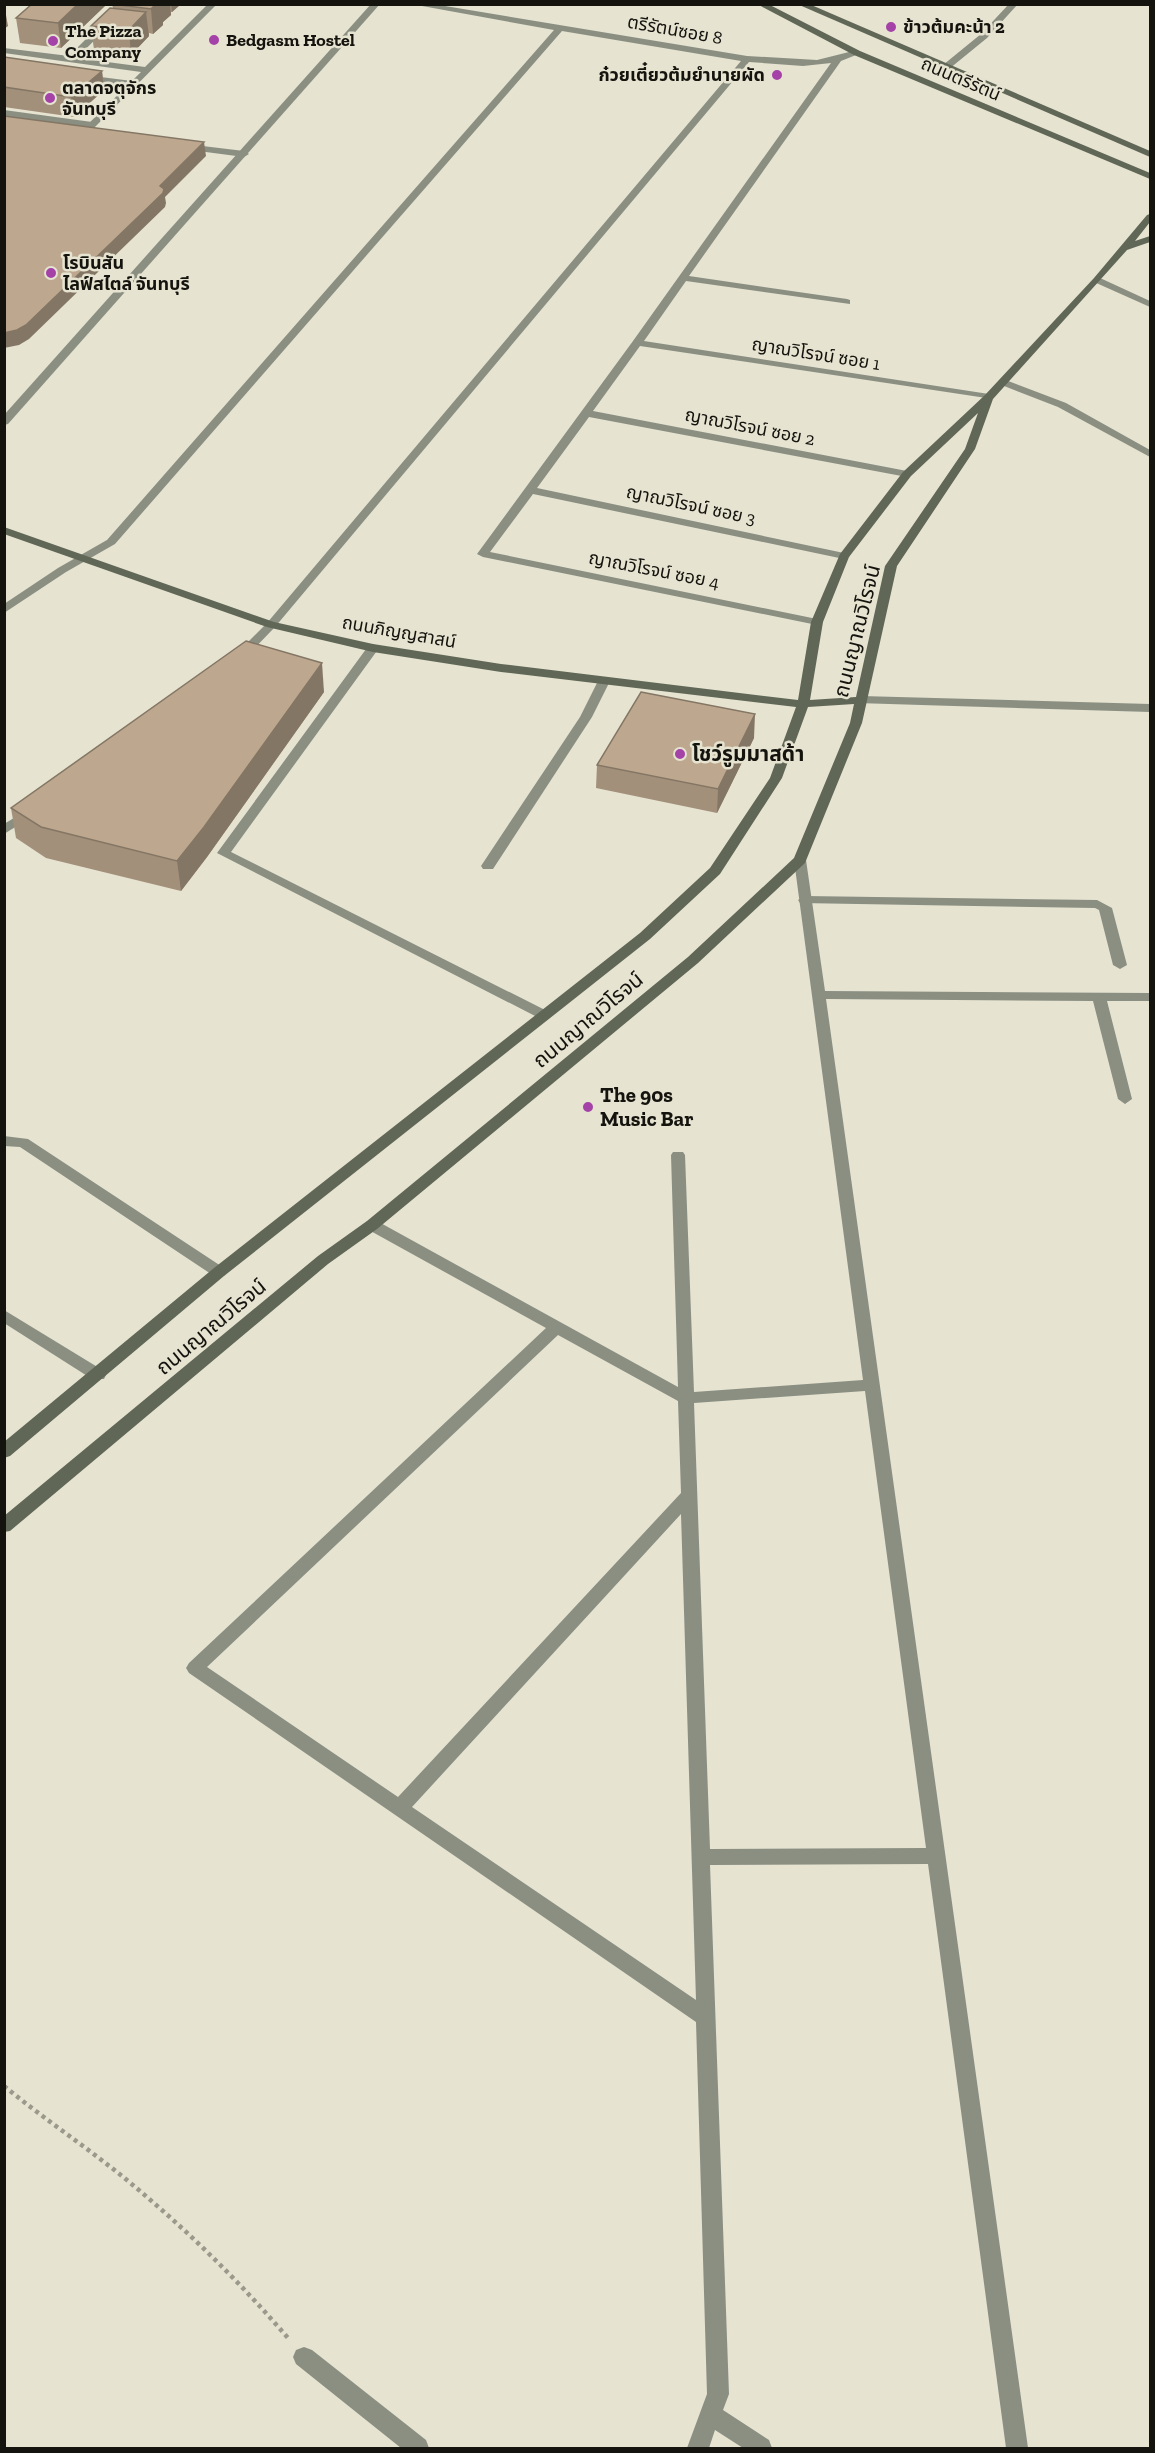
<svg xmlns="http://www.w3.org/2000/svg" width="1155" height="2453" font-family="'Zilla Slab','Noto Sans Thai',serif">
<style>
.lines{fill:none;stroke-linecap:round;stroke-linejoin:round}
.path{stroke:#9b998b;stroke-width:4.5;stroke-dasharray:4 4;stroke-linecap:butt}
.lane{fill:#8a8f82;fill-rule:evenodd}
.street{fill:#8a8f82;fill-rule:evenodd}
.secondary{fill:#606756;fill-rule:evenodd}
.wall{fill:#a3907b}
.shaded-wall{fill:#847664}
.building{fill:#bda88f;stroke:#847664;stroke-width:1.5}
.poi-dot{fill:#a442a8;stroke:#e6e3d1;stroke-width:2}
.labels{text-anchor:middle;stroke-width:5;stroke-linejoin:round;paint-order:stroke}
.far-poi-label{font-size:18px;font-weight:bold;fill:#14130d;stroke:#e6e3d1;text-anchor:start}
.far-street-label{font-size:18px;fill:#14130d;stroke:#e6e3d1}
.street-label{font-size:21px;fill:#14130d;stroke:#e6e3d1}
.poi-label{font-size:21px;font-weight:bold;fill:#14130d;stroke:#e6e3d1;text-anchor:start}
</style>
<rect width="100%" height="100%" fill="#e6e3d1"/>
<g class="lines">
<!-- path -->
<path class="path" d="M4,2086C44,2119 88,2148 128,2181C186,2229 239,2281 288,2338"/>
<!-- lane -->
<g class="lane">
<polygon points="85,75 132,81 136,84 132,87 82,80 82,76"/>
<polygon points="4,110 92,122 96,125 92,128 4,116"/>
<polygon points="186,144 244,151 249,154 244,157 183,149 183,145"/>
<polygon points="805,896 1097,900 1112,908 1127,965 1120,969 1113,965 1099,910 1095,908 800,903 798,900"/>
<polygon points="4,1310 104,1371 106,1375 104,1379 92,1379 4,1323"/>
</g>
<!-- street -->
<g class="street">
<polygon points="121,4 130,4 77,58 145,67 208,4 217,4 87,135 81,135 81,131 141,72 4,53 4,48 69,56"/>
<polygon points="371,4 380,4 8,424 4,425 4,415"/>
<polygon points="411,4 433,4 747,56 817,60 857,50 861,53 841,61 689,276 847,299 850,300 850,304 686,281 644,341 989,394 993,395 993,399 640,346 593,411 907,471 912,474 907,477 589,417 537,488 844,553 850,556 844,559 533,494 490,552 817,619 823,622 821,624 817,625 483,557 477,554 633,341 831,63 803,66 749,62 275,627 242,661 238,662 232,658 267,623 741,61 562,31 115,544 66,572 4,613 4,604 58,568 107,540 554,30"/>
<polygon points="1009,4 1018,4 987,38 949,69 943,69 943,65 981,34"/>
<polygon points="1094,278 1100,278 1150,301 1150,307 1094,282"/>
<polygon points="1003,379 1066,403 1150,450 1150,457 1058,407 999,384 998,382"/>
<polygon points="373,644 379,648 231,852 549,1012 551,1015 549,1018 539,1018 217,853 369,645"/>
<polygon points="604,677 610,681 592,717 493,869 483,869 481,866 580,717 598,681"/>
<polygon points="861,696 1150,704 1150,712 857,703 857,697"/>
<polygon points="29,809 33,810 35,813 33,816 4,834 4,824"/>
<path d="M800,856L806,860L825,991L1150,993V1001H1107L1132,1099L1125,1104L1118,1099L1093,1001L826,999L1028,2448H1006L928,1864L710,1865L729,2394L723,2410L769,2440L772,2448H743L715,2430L709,2448H687L707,2394L696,2022L189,1673L186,1668L189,1663L546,1328L367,1229L365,1225L367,1221H377L678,1387L671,1155L673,1152H683L685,1155L694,1392L863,1380L794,860ZM558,1335L678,1401L681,1493L398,1797L207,1667ZM865,1391L926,1848L710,1849L694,1403ZM681,1514L696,2000L412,1807Z"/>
<polygon points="4,1136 28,1139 224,1268 227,1272 224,1276 214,1276 20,1147 4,1146"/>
<polygon points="304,2347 312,2350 426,2440 429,2448 401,2448 296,2364 293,2357 296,2350"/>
</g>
<!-- secondary -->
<g class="secondary">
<polygon points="757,4 768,4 860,51 1150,173 1150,179 854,55"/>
<polygon points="797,4 809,4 1150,151 1150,157"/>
<path d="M1150,214V222L1135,241L1150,236V242L1127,250L993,399L975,449L897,566L862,723L805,863L698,963L377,1229L328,1264L10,1531L4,1532V1516L318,1256L367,1221L688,957L794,858L850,723L854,704L808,707L782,778L720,874L650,939L224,1276L10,1456L4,1458V1442L214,1268L640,933L710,868L770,778L796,707L501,672L373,652L267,627L4,534V527L274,622L373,644L501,664L798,700L811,622L840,554L903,472L985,395L1094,278L1147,215ZM978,413L965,449L885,566L856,697L810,700L823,622L849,557L911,476Z"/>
</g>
</g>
<!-- wall -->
<g class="wall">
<polygon points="32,4 107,4 61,48 20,43 16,18"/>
<polygon points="112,4 181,4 172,12 171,12 171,15 163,22 163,25 153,34 149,33 149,36 131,55 94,50 91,26 113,8"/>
<polygon points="4,57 102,71 104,90 74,117 4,107"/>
<polygon points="324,692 207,857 181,891 46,858 16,838 11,808"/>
<polygon points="754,738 717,813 596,788 597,765"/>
</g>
<!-- shaded-wall -->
<g class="shaded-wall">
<polygon points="4,4 8,26 4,29"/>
<polygon points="78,4 107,4 61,48 58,23"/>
<polygon points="156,4 170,4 171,15 163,22 163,25 153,34 151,9"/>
<polygon points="171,4 181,4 172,12"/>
<polygon points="146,12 149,36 131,55 129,30"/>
<polygon points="102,71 104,90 74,117 71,97"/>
<polygon points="204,142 206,156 165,197 166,203 165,207 29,339 19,345 4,348 4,333 160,186"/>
<polygon points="322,663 324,692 207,857 181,891 177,861"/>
<polygon points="755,714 754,738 717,813 718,789"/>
</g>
<!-- building -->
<g class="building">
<polygon points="32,4 78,4 58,23 16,18"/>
<polygon points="112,4 156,4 151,9"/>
<polygon points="110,8 146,12 129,30 91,26"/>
<polygon points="4,57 102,71 71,97 4,87"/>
<polygon points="4,116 204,142 160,186 164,189 163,193 26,325 17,330 4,333"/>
<polygon points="246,641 322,663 204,827 177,861 41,827 11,808"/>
<polygon points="641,692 755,714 718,789 597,765"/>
</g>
<!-- markers -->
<g class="poi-dot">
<circle cx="891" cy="27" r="6"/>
<circle cx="214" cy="40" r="6"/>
<circle cx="53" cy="41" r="6"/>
<circle cx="777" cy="75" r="6"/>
<circle cx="50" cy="98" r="6"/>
<circle cx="51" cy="273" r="6"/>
<circle cx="680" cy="754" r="6"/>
<circle cx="588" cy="1107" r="6"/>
</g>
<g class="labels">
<!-- far-poi labels -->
<g class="far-poi-label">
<text x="903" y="33">ข้าวต้มคะน้า 2</text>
<text x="65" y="37">The Pizza<tspan x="65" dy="21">Company</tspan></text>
<text x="226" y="46">Bedgasm Hostel</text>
<text x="765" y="81" text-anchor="end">ก๋วยเตี๋ยวต้มยำนายผัด</text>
<text x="62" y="94">ตลาดจตุจักร<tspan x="62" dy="21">จันทบุรี</tspan></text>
<text x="63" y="269">โรบินสัน<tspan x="63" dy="21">ไลฟ์สไตล์ จันทบุรี</tspan></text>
</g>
<!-- far-street labels -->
<g class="far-street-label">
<text transform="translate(675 30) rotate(10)" y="6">ตรีรัตน์ซอย 8</text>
<text transform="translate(961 79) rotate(23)" y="6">ถนนตรีรัตน์</text>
<text transform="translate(816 354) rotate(9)" y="6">ญาณวิโรจน์ ซอย 1</text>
<text transform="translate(750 427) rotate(11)" y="6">ญาณวิโรจน์ ซอย 2</text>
<text transform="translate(691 505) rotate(12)" y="6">ญาณวิโรจน์ ซอย 3</text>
<text transform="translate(654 570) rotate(11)" y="6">ญาณวิโรจน์ ซอย 4</text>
<text transform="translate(399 632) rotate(10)" y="6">ถนนภิญญสาสน์</text>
</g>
<!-- street labels -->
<g class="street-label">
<text transform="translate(857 631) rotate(-76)" y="7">ถนนญาณวิโรจน์</text>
<text transform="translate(588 1020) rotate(-40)" y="7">ถนนญาณวิโรจน์</text>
<text transform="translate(211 1327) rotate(-40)" y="7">ถนนญาณวิโรจน์</text>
</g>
<!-- poi labels -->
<g class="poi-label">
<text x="692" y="761">โชว์รูมมาสด้า</text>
<text x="600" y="1102">The 90s<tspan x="600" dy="24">Music Bar</tspan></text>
</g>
</g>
<!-- border -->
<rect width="1155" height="2453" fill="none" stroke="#14130d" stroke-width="12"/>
</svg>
